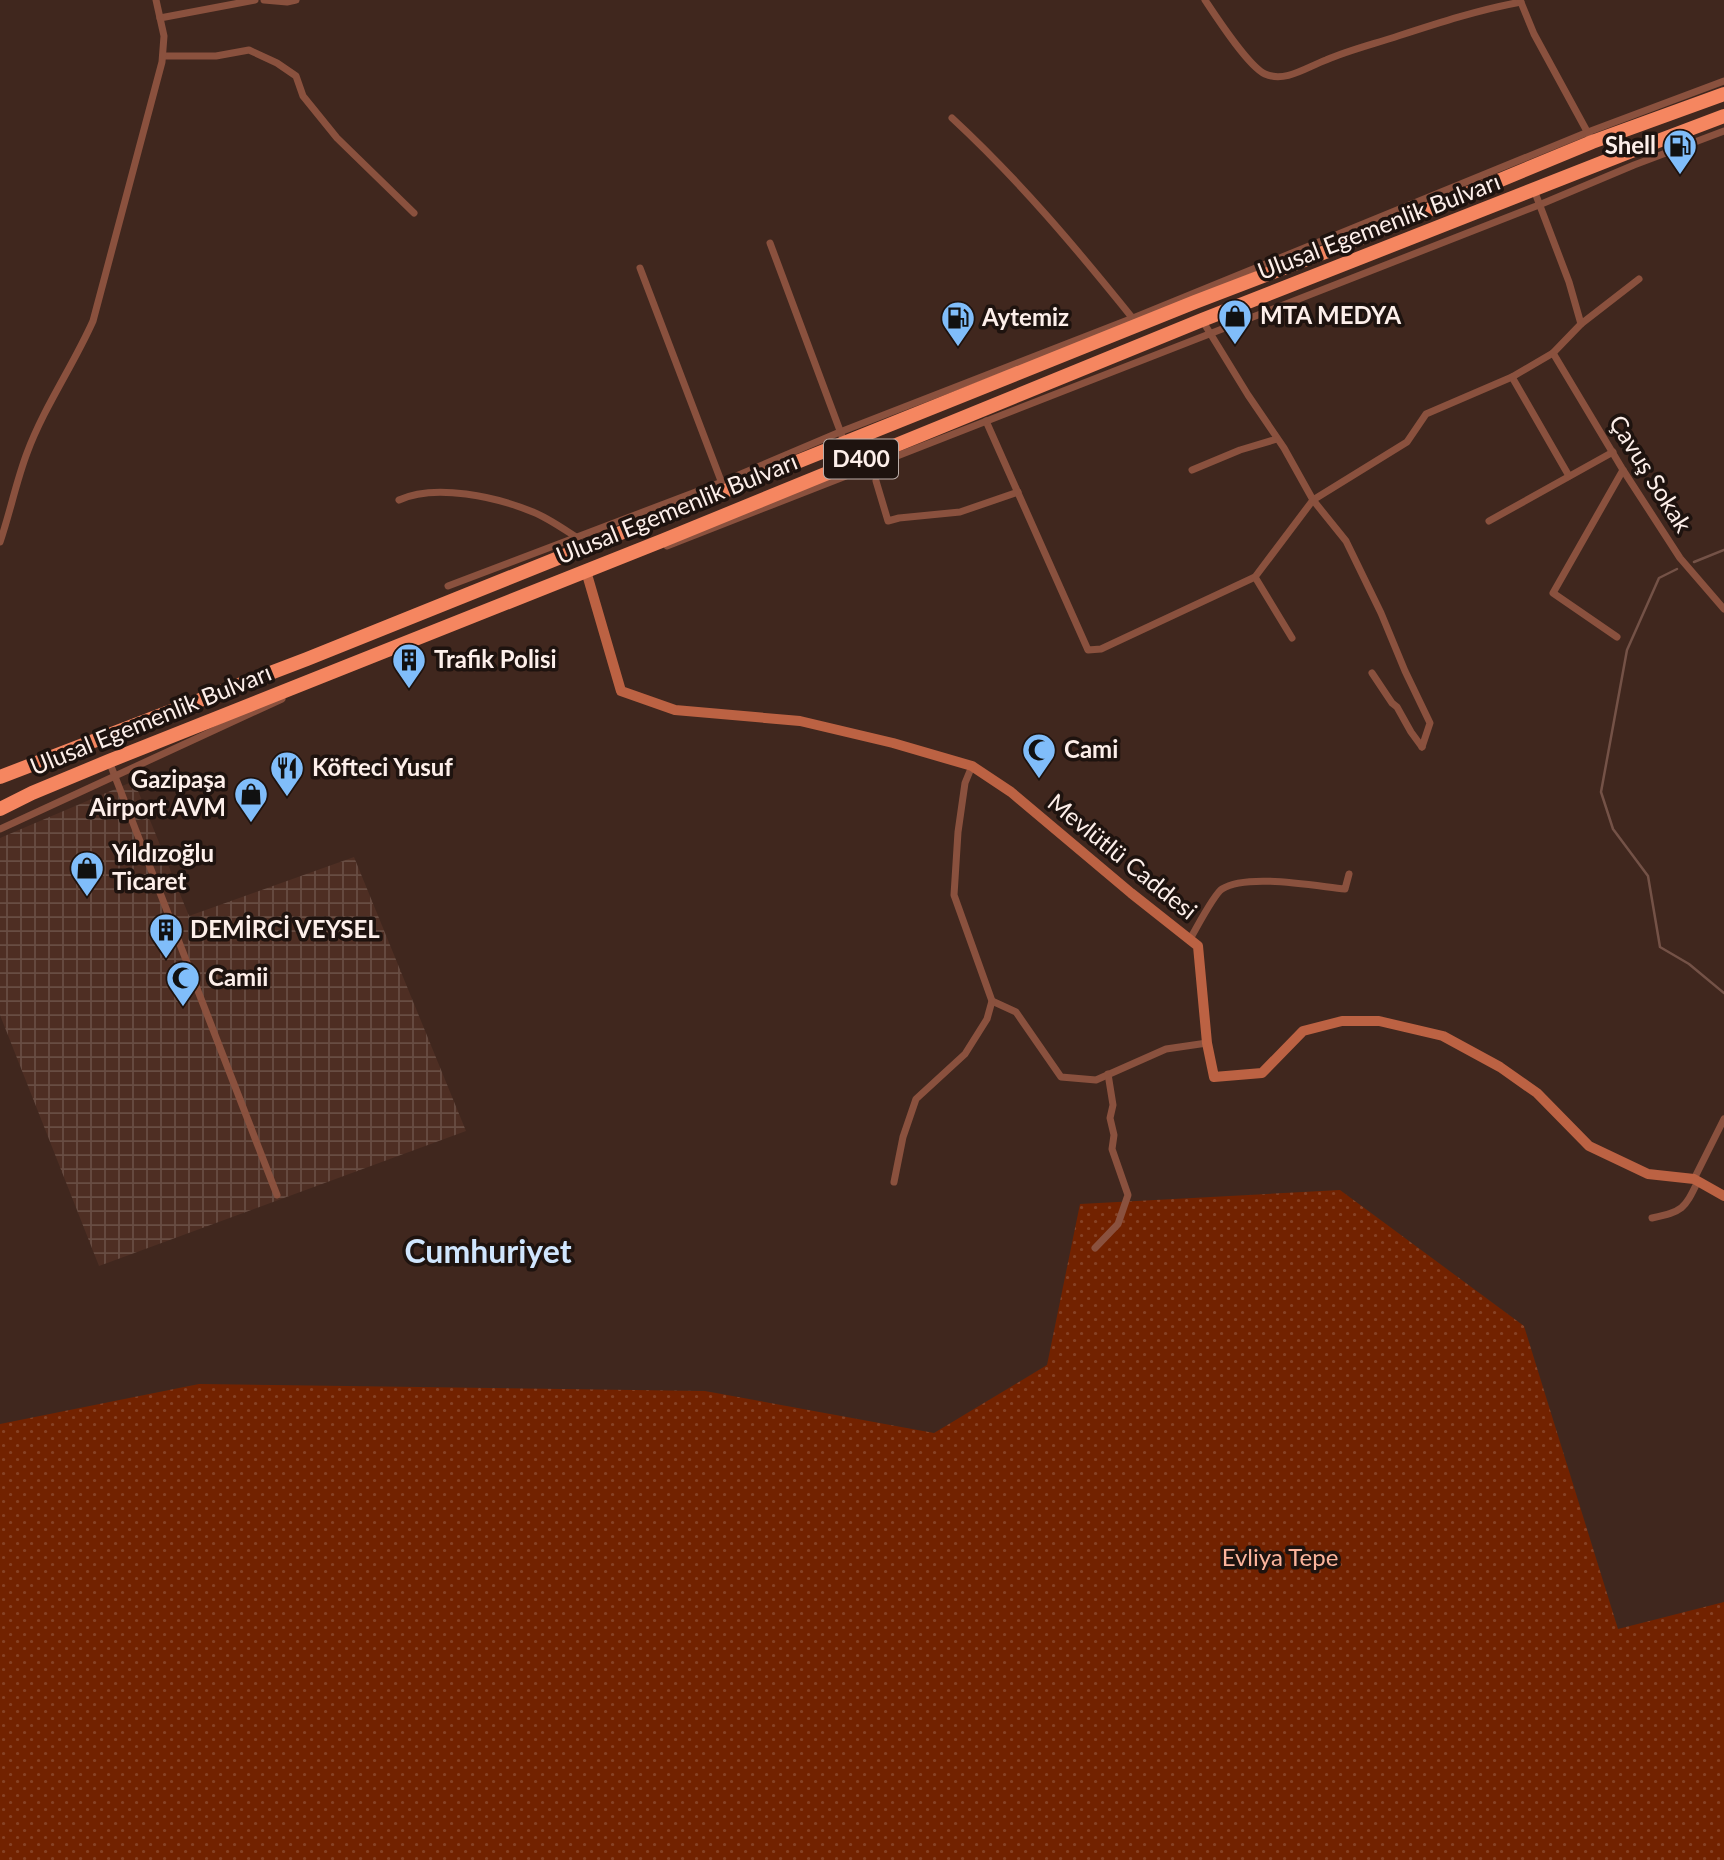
<svg xmlns="http://www.w3.org/2000/svg" width="1724" height="1860" font-family="Lato,sans-serif">
<style>
.industrial{fill:url(#industrial-grid)}
.grass{fill:url(#grass-dots)}
.lines{fill:none;stroke-linecap:round;stroke-linejoin:round}
.stream{stroke:#745247;stroke-width:2.5}
.street{stroke:#8a513e;stroke-width:7}
.secondary{stroke:#bc6243;stroke-width:10}
.highway{stroke:#f58660;stroke-width:14}
.labels{text-anchor:middle;stroke-width:7;stroke-linejoin:round;paint-order:stroke}
.shield{fill:#1e130f;stroke:#baada8;stroke-width:2}
.shield-label{font-size:23px;font-weight:bold;fill:#fdefea}
.poi-label{font-size:24px;font-weight:bold;fill:#fdefea;stroke:#1e130f;text-anchor:start}
.street-label{font-size:24px;fill:#fdefea;stroke:#1e130f}
.park-label{font-size:24px;fill:#fcb49c;stroke:#1e130f}
.district-label{font-size:32px;font-weight:bold;fill:#d0e6fe;stroke:#1e130f}
</style>
<defs>
<pattern id="industrial-grid" width="8" height="8" patternUnits="userSpaceOnUse" patternTransform="scale(1.75)"><rect width="8" height="8" fill="#4e2e23"/><path d="M0 4h8M4 0v8" fill="none" stroke="#684d43"/></pattern>
<pattern id="grass-dots" width="8" height="8" patternUnits="userSpaceOnUse" patternTransform="scale(1.75)"><rect width="8" height="8" fill="#722200"/><path d="M2 2h.1M6 6h.1" fill="none" stroke="#874225" stroke-width="1.8" stroke-linecap="round"/></pattern>
</defs>
<rect width="100%" height="100%" fill="#40271e"/>
<!-- industrial -->
<polygon class="industrial" points="134,781 189,916 354,857 466,1131 99,1266 0,1015 0,838"/>
<!-- grass -->
<polygon class="grass" points="1340,1190 1524,1326 1618,1629 1724,1602 1724,1860 0,1860 0,1424 199,1384 705,1391 934,1433 1047,1365 1080,1204"/>
<g class="lines">
<!-- stream -->
<g class="stream">
<polyline points="1694,562 1724,550"/>
<polyline points="1677,569 1659,578 1627,650 1601,792 1613,829 1648,876 1660,947 1689,964 1724,993"/>
</g>
<!-- street -->
<g class="street">
<polyline points="264,0 287,2 296,0"/>
<path d="M1205,0C1217,18 1248,66 1265,74C1285,83 1307,67 1326,60C1347,51 1370,45 1392,38C1435,24 1477,10 1521,2"/>
<polyline points="1520,0 1534,34 1589,135"/>
<polyline points="160,18 255,0"/>
<polyline points="163,56 216,56 249,50 277,63 296,76 303,96 337,138 414,213"/>
<path d="M952,118C1019,180 1077,249 1134,320"/>
<polyline points="1534,190 1569,282 1581,324"/>
<polyline points="770,243 842,436"/>
<polyline points="640,268 723,486"/>
<polyline points="1553,353 1623,470 1680,558 1724,609"/>
<polyline points="1512,377 1569,476"/>
<polyline points="986,421 1088,650 1101,649 1255,577 1313,500 1284,448 1248,395 1202,320"/>
<polyline points="1192,470 1240,450 1277,439"/>
<polyline points="876,481 888,521 899,518 960,512 1018,492"/>
<path d="M399,500C435,483 497,497 533,512C548,518 562,528 576,537"/>
<polyline points="1489,521 1613,452"/>
<path d="M0,542C10,513 16,482 27,453C44,407 73,366 93,321L162,62L164,36L156,0"/>
<polyline points="667,546 1539,205 1634,165 1724,131"/>
<polyline points="1255,577 1292,638"/>
<polyline points="448,586 722,482 840,432 1133,318 1588,132 1724,81"/>
<polyline points="1617,637 1553,593 1623,470"/>
<polyline points="1372,673 1392,703 1397,707 1411,732 1422,747"/>
<polyline points="1422,747 1430,723 1405,671 1381,613 1346,541 1313,500 1407,442 1426,414 1512,377 1553,353 1581,324 1639,279"/>
<polyline points="109,761 277,1195"/>
<polyline points="0,829 282,699"/>
<path d="M1190,939C1196,929 1214,894 1222,889C1247,873 1315,886 1345,889L1349,874"/>
<polyline points="992,1001 1016,1012 1061,1077 1096,1080 1166,1049 1207,1043"/>
<polyline points="1694,1179 1724,1119"/>
<polyline points="894,1182 903,1137 916,1099 965,1054 987,1019 992,1001 954,895 958,832 965,783 972,766"/>
<path d="M1652,1218C1683,1211 1684,1210 1698,1181"/>
<polyline points="1095,1248 1118,1224 1128,1195 1112,1149 1114,1135 1110,1118 1113,1105 1108,1074"/>
</g>
<!-- secondary -->
<polyline class="secondary" points="586,571 621,691 675,710 800,721 893,743 972,766 1011,792 1131,893 1198,946 1207,1043 1214,1077 1262,1073 1303,1031 1342,1021 1379,1021 1443,1036 1500,1067 1537,1093 1589,1146 1648,1174 1694,1179 1724,1196"/>
<!-- highway -->
<g class="highway">
<polyline points="0,777 307,659 1195,302 1346,244 1592,142 1724,94"/>
<polyline points="0,809 32,793 109,761 664,540 1202,320 1629,152 1724,116"/>
</g>
</g>
<!-- icons -->
<defs>
<g id="fuel-pin" transform="scale(1.75)"><path d="M0 17L-7.5 6A9.5 9.5 0 1 1 7.5 6Z" fill="#80bdfa" stroke="#1e130f"/><path d="M-5.5-6h7V0h2V4h1.3V-2.5L3-4.5l.8-.8L6-3V5H2.5V1h-1V6h-7ZM-4.2-4.7v3.2H.2V-4.7Z" fill="#111"/></g>
<g id="shop-pin" transform="scale(1.75)"><path d="M0 17L-7.5 6A9.5 9.5 0 1 1 7.5 6Z" fill="#80bdfa" stroke="#1e130f"/><path d="M-5-2.5h2.3a2.7 3.5 0 0 1 5.4 0H5L5.5 6h-11ZM-1.5-2.5h3a1.5 2.3 0 0 0-3 0Z" fill="#111"/></g>
<g id="building-pin" transform="scale(1.75)"><path d="M0 17L-7.5 6A9.5 9.5 0 1 1 7.5 6Z" fill="#80bdfa" stroke="#1e130f"/><path d="M-4-6H4V6H1V3H-1V6H-4ZM-2.5-4.3h1.7v1.8h-1.7ZM.8-4.3h1.7v1.8H.8ZM-2.5-1h1.7V.8h-1.7ZM.8-1h1.7V.8H.8Z" fill="#111"/></g>
<g id="mosque-pin" transform="scale(1.75)"><path d="M0 17L-7.5 6A9.5 9.5 0 1 1 7.5 6Z" fill="#80bdfa" stroke="#1e130f"/><path d="M3.5-4.9A6 6 0 1 0 3.5 4.9A5 5 0 1 1 3.5-4.9Z" fill="#111"/></g>
<g id="restaurant-pin" transform="scale(1.75)"><path d="M0 17L-7.5 6A9.5 9.5 0 1 1 7.5 6Z" fill="#80bdfa" stroke="#1e130f"/><path d="M-5-6h1v4h1v-4h1v4h1v-4h1v5L-1.5 .5V6h-2V.5L-5-1ZM5-6V6H3V1.5H1.5Q1.5-4 5-6Z" fill="#111"/></g>
</defs>
<g fill-rule="evenodd">
<use href="#fuel-pin" x="1680" y="146"/>
<use href="#shop-pin" x="1235" y="316"/>
<use href="#fuel-pin" x="958" y="318"/>
<use href="#building-pin" x="409" y="660"/>
<use href="#mosque-pin" x="1039" y="750"/>
<use href="#restaurant-pin" x="287" y="768"/>
<use href="#shop-pin" x="251" y="794"/>
<use href="#shop-pin" x="87" y="868"/>
<use href="#building-pin" x="166" y="930"/>
<use href="#mosque-pin" x="183" y="978"/>
</g>
<g class="labels">
<!-- shield labels -->
<rect class="shield" x="824" y="439.5" width="74" height="39" rx="5"/>
<g class="shield-label">
<text x="861" y="467">D400</text>
</g>
<!-- poi labels -->
<g class="poi-label">
<text x="1656" y="154" text-anchor="end">Shell</text>
<text x="1260" y="324">MTA MEDYA</text>
<text x="982" y="326">Aytemiz</text>
<text x="434" y="668">Trafik Polisi</text>
<text x="1064" y="758">Cami</text>
<text x="312" y="776">Köfteci Yusuf</text>
<text x="226" y="788" text-anchor="end">Gazipaşa<tspan x="226" dy="28">Airport AVM</tspan></text>
<text x="112" y="862">Yıldızoğlu<tspan x="112" dy="28">Ticaret</tspan></text>
<text x="190" y="938">DEMİRCİ VEYSEL</text>
<text x="208" y="986">Camii</text>
</g>
<!-- street labels -->
<g class="street-label">
<text transform="translate(1379 227) rotate(-21)" y="8">Ulusal Egemenlik Bulvarı</text>
<text transform="translate(1650 474) rotate(58)" y="8">Çavuş Sokak</text>
<text transform="translate(677 509) rotate(-22)" y="8">Ulusal Egemenlik Bulvarı</text>
<text transform="translate(151 720) rotate(-22)" y="8">Ulusal Egemenlik Bulvarı</text>
<text transform="translate(1122 857) rotate(39)" y="8">Mevlütlü Caddesi</text>
</g>
<!-- park labels -->
<g class="park-label">
<text x="1280" y="1566">Evliya Tepe</text>
</g>
<!-- district labels -->
<g class="district-label">
<text x="488" y="1263">Cumhuriyet</text>
</g>
</g>
</svg>
